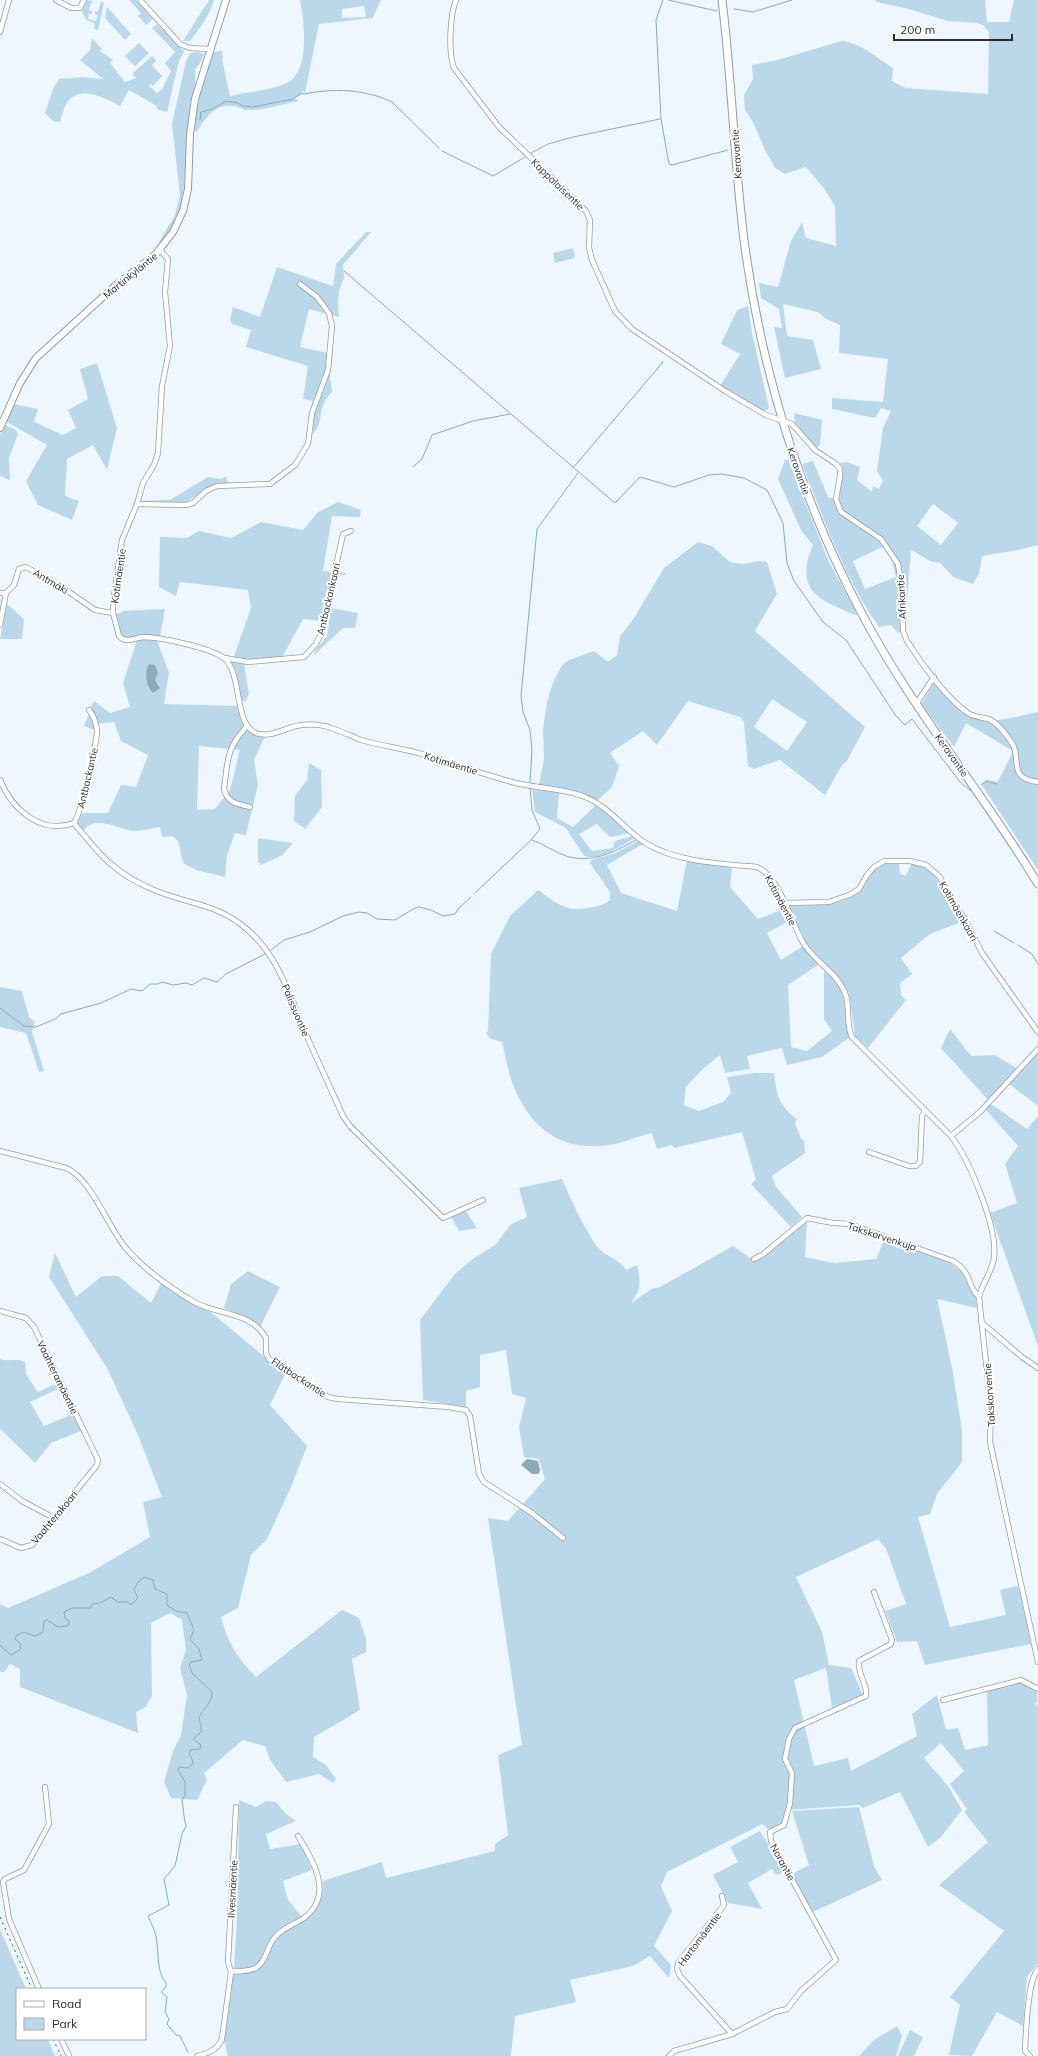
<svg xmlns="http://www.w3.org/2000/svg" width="1038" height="2056" font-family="Mulish,sans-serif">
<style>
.green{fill:#bbd8eb;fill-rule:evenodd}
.water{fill:#8daabd}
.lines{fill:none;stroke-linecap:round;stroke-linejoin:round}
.stream{stroke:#8daabd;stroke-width:1}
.minor-casing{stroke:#939da4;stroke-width:6}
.tertiary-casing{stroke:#939da4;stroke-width:8}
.secondary-casing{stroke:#939da4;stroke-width:9}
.minor{stroke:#fff;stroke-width:4.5}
.tertiary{stroke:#fff;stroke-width:6}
.secondary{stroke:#fff;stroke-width:7}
.rail{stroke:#4a4f52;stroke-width:1;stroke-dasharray:2 4;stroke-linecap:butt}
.labels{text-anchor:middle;stroke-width:4;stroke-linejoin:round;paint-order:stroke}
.street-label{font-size:10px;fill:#292d30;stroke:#fff}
</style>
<rect width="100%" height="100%" fill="#eef7fe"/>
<!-- green -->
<g class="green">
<polygon points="85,0 94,1 91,3 89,10 92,11 91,14 89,13 88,19 96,21 98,15 95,14 95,11 98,12 101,1 104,3 98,30 94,29 95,23 86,20 82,12"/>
<polygon points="129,0 136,0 153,19 146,25 138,16 141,13"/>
<path d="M209,0H214C209,16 200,28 190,41H183Z"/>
<path d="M300,0H381L373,18L319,24L305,93L303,90L300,96L294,98L299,101C282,104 263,111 246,110C241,109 237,106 232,106C215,103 203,121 197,132L193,131L200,92L212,53L222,50L223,58L222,59L230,96C247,92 276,90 290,81C310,67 304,21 300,0ZM364,6L366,17L342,18V9Z"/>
<path d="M876,0H985L987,22H1009L1014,0H1038V545L1018,550L982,556L979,574L973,584L953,577L940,563L930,561L911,550L905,628L898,633L891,625L879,627C845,579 824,520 802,464L813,461L828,497L837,499L841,474L840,463L847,462L860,467L857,480L872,492L873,486L879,489L883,481L877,471L883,428L891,411L881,408L875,418L832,409V398L883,402L888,359L839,353L840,325L826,319L818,312L783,304L787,336L813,340L821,369L785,378L774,327L782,328L779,309L761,298L759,283L778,287L791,241L802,222L806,238L836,246L835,206L823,187L806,167L785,174L775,168L765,150L753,122L745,110L744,95L753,79L752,65L777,60L842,41C861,43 877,58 893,68L892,81L906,88L988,94L989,32L983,25L977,23L948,21L905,8L876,2ZM933,504L958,523L941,545L917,526ZM882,547L891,557L896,577L865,589L853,561Z"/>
<polygon points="107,7 131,34 125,40 105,18"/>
<path d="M157,24L184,51L179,61L167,112L157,109V106L129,90L120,106C107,99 84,86 70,99C65,103 62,115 60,122L53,121L45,113L53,89L59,79L81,77L103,79L80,60L90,50L92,38L102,49L100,51L113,60L110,63L125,82L136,78L132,74L152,56L156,61L152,65L162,76L153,86L151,84L149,86L157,93L162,89L171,71L165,63L175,52L152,28Z"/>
<polygon points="139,43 149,53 135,66 125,56"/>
<polygon points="198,52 204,54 202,60 195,70 195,85 189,113 183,199 178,216 161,244 159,242 175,215 180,195 172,124 186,61 190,53"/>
<path d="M366,232H371L343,265L344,278L339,291L338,304L339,317L309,309L300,347L333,354L330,374L332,392C315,409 326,419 313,434L314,412L318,402L303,399L308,366L246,347L251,330L232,324L230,319L233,307L260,317L277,267L333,286L336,264Z"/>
<polygon points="573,248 575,258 555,263 553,253"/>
<polygon points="748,306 752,333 769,408 767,410 762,410 720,386 740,354 721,344 737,310"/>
<polygon points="97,363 117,428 107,470 93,445 67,459 65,496 79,501 72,520 38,505 26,481 47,445 5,421 13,404 38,409 34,422 63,435 76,428 68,410 88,399 80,369"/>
<polygon points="794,413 822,420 820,445 816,448 795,423"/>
<polygon points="5,425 16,430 18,434 9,458 10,480 0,476 0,435"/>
<path d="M788,459L828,560L858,615C851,615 844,610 837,607C805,594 800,576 813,545L801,530L778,479L785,460Z"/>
<polygon points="226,476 228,483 215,484 185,503 140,503 141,501 170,500 208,477 221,479"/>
<polygon points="338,502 361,510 360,517 332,516 323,571 346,573 345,575 333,574 326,607 358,613 355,628 343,628 314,655 314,652 327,636 329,625 322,621 303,619 283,656 248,661 233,659 251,608 248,590 180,582 176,596 159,587 160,537 187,538 199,531 231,538 261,522 303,530 318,512"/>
<path d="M698,542L712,546L730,562L743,564L758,561L767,562L777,594L755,631L865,727L847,761L842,765L825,795L780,760L754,769L748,766L744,722L740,717L688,701L657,745L643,731L610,753L619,766L612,787L598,800L573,790L539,785L544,759L543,729L547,702L553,682L562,665L569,660L594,651L608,662L617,655L620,636L632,621L664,568ZM772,699L807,722L787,751L754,727Z"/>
<polygon points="7,604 24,619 22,639 0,639"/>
<polygon points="165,609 160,637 127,638 120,635 115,614 123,612 122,611"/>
<path d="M142,639L157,641L169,672L164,704L239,706C243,721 246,735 265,736L254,760L258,785L246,835L235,833L227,855L225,877L196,870L183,863L178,841L172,836L162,837L160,827C152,828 143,831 135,831C119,830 93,813 83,832L77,823L82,813H108L121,785L136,787L148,755L121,741L114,722L95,724V730L84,726L94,701L110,713L130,707L123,683L137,640ZM147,670L158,673L155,680L159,685L153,693L147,682ZM199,746L240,750L230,790L215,809L197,810Z"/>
<polygon points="229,661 244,664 249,694 245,702 242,700"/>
<path d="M935,681C969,731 984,724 1038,712V870L981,784L987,780L998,782L1013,751L966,723L954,747L921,704Z"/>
<polygon points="309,763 321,770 322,807 305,829 294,821 295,796 307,780"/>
<path d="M532,789L559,793L557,818L573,827L596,805L629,833L610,837L597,824L579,834L592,851L613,848L615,841L632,836L635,838C621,846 600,861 584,856L566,828L535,812Z"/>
<polygon points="258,838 293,843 281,856 261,865 258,862"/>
<path d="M638,841L643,844L607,865L621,893L677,911L687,860L732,868L730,887L758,919L784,909L789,921L767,933L781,960L803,946L818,965L788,985L791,1047L807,1051L832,1031L824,1019V970C853,994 840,1007 850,1037L822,1057L787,1065L782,1048L747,1056L750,1069L725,1073L720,1055L703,1069L686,1087L684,1105L699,1111L723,1102L731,1093L727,1077L755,1073H774C777,1095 778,1105 797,1119L795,1123L801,1139L804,1141L805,1153L772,1176L776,1187L802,1217L791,1227L751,1184L756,1180L742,1132L674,1148L672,1145L657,1149L652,1133C636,1137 618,1145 602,1146C560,1149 533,1129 516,1092C509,1078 506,1058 502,1042L491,1039L486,1033L488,1031L491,954L510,916L538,890C547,896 557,905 568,908C577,911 603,907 610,900V892L590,863L591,860L615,853Z"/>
<path d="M899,863L900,874L906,876L912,863C941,872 936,881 950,903C954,909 960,914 964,921L930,934L901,958L912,974L900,983L901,995L906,1000L868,1048L855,1036L849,993L840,980L807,944L789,906C809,905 831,907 850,898C867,889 867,871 881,865C886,862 894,864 899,863Z"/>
<polygon points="0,987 22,991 29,1017 35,1022 32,1032 44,1071 39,1072 26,1033 0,1027"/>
<polygon points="950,1029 971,1056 995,1055 1016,1068 988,1100 941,1048"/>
<polygon points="1038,1052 1038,1106 1009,1084"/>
<polygon points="991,1104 1027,1129 1038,1116 1038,1346 990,1213 1017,1203 1005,1164 1018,1146 985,1109"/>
<path d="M562,1179C572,1201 582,1225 596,1245C604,1257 620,1258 626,1270L637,1265C639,1273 641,1284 638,1292C636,1296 633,1298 632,1303L651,1289L660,1287L733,1246L753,1260L807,1219L805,1257L834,1263L876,1259L885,1238C923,1252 974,1258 977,1308L937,1299L952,1367L962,1430V1462L937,1494L930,1514L918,1517L950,1627L1006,1615L1000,1590L1018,1586L1031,1644L925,1665L917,1641L897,1642L885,1611L906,1604L886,1549L878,1539L796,1577L822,1632L829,1665L851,1668L863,1695L832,1708L826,1668L794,1680L814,1766L848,1758L851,1771L917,1736L912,1714L937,1695L946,1730L958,1728L965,1750L988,1745L987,1691L1021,1682L1037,1690V1701L1035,1704L1038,1706V1963L1027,1977L1023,2026L997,2012L972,2056L949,2055L960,2005L950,1997L1004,1931L939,1885L988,1842L964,1812L967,1809L950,1784L964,1771L941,1743L924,1758L948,1786L962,1810L940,1838L928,1847L900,1792L863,1808L859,1805L787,1810L783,1824L770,1830L762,1824L667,1872L661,1886L672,1911L654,1946L671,1965L669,1978L650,1956L633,1966L570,1980L576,2002L515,2016L511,2056H228L224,2040L234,1973L252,1971L260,1968L276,1938L318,1904L322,1897L323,1881L382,1862L386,1878L495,1851V1844L508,1835L498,1755L522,1745L488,1518L508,1521L545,1479L539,1459L524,1457L519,1427L526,1398L512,1394L506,1350L480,1355V1387L466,1391V1407L423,1400L420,1320L454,1275L470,1261L496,1244L511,1224L527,1217L519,1188Z"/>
<polygon points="466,1211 477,1228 459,1231 451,1217"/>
<path d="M55,1253L76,1297L102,1276H118L151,1303L161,1283L199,1307L206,1308L261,1354L286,1372L270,1405L307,1446L292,1485L267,1539L251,1555L238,1608L221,1617C227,1641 238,1660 256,1677L342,1610L359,1618L366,1639V1652L352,1659L360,1710L314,1737L313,1757L326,1765L336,1779L333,1783L319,1774L286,1782L270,1760L265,1746L243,1740L204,1773L207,1780L197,1800L171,1798L164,1782L173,1751L181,1735L187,1695L180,1668L186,1650L182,1620L170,1613L151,1623L152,1696L146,1707L136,1712L138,1733L20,1687V1669L10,1664L4,1672H0V1604L8,1608L89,1573L150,1537L143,1502L162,1497L137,1433L107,1368L49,1277Z"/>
<polygon points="248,1271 280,1287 260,1327 250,1319 224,1308 231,1284"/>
<path d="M0,1359C9,1362 17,1358 25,1362L26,1374L38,1392L57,1383L60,1388L30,1402L44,1426L73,1414L81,1431L51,1443L35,1463L0,1429Z"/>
<path d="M239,1800L256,1807L266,1801L276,1802L285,1813L296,1821L266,1834L270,1849L301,1844L312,1870L283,1881L288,1900L302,1917L282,1929L262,1960C254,1969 245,1968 234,1968L237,1921Z"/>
<polygon points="859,1807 874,1866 882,1880 813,1912 792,1874 809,1865 792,1811"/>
<polygon points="760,1831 786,1872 776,1875 772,1869 748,1883 762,1909 728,1903 713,1875 738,1862 730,1847"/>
<polygon points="0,1929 26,1989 17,1989 17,2039 48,2039 55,2056 0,2056"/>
<polygon points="897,2026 902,2036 896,2056 859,2056 874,2040"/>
<polygon points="910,2030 923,2037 914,2056 898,2056"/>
</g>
<!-- water -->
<g class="water">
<path d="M149,664L155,665L158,673L155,680L160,688L153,693C146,687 144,672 149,664Z"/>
<polygon points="527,1459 538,1461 540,1470 539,1474 532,1474 521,1465"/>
</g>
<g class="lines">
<!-- stream -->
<g class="stream">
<polyline points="663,0 656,20 661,119 669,164 672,165 728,150"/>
<polyline points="668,0 717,11"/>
<polyline points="734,9 753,12 792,0"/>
<path d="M200,120L201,112L212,109L226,101L238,103L243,106L253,107L293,99L301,93L304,94C334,88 364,89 392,102L439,148"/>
<polyline points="442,151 493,176 525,157"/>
<polyline points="531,153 548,144 573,137 660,119"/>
<polyline points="344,271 615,503 640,477 674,487 709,475 722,474 744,478 767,490 783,523 787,563 794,581 823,622 846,640 896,716 905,725 912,719 960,782 971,791"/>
<polyline points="413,467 422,459 432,435 473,421 510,414"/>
<polyline points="573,468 663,362"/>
<polyline points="530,782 532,750 530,730 523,712 521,696 537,529 578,473"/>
<polyline points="981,785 986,781 997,784"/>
<path d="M532,840C544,844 554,852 566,856C592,864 614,852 636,840"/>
<polyline points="475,893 531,840 540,829 532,810 530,788"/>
<polyline points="994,931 1014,943"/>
<polyline points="1018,945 1032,954 1038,964"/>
<polyline points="271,950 284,940 310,932 343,916 359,912 367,913 377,919 395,920 415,908 419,907 431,910 443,916 455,914 459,908 471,897"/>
<polyline points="0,1008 24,1026 36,1027 55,1019 61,1014 101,1003 131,989 142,991 150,984 158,984 162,982 173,985 186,983 192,985 204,978 217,982 226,974 267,953"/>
<path d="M0,1645L11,1655L21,1649L20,1643L15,1639L17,1635L24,1632L35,1636L43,1632L44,1621L47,1620L58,1627L68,1626L69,1621L65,1618L64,1612L72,1608H91L92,1604L100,1603L111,1597L118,1602H128L131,1605L138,1598L134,1590L138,1582L144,1577L153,1580L155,1589L167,1594V1605L176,1611L187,1613L194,1630L190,1639L199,1649L202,1660L191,1662L189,1664L192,1673L212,1692C212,1704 203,1708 199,1718C202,1732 204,1730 193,1739L201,1745L200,1749L190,1750L189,1754L193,1761L192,1765L187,1768L179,1767L178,1770L185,1782V1795L182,1800C184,1809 183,1816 186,1826L182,1834L175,1866L164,1879L169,1905L148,1916C150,1922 155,1929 156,1936C159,1951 156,1971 166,1983V1987L161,1992L167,1997L165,2012L169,2019L167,2024L176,2035L180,2036L188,2052"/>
</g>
<!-- minor casing -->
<g class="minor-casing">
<g id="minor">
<polyline points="56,0 71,8 80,8 84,0"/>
<polyline points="140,0 180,44 190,48 210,49"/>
<path d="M456,0C450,15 448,52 454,68L499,127L586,211L590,220L589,248L592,260L615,311L632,329L725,391L766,415L792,424L815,450L836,464L840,469V476L836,499L841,512L881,539L898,564L901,582L903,631L907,641C921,663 947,699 968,713C974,717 981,717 988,719C996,721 1005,733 1010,740C1024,758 1005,778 1038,782"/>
<polyline points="0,32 9,0"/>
<path d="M160,250L168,259L165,292L170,346L162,386L158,453L154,465L143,483L137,504L122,540L113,603V613L119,636C126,644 134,638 143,637C160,637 211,648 224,658C243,674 233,723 256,733C270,739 288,726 302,725C311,724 323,725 331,728C341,731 351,736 361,740C381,746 402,748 422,754C452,763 482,774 512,782C534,788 558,788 580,795C611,806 621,828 647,844C677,862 723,864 757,867C779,876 791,921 802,941C813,961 837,972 845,993C851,1007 845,1023 852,1037L951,1136L981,1111L1038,1049"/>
<polyline points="137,504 186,505 193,503 206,491 217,486 270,484 295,465 308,444 312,413 328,370 332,326 329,313 317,297 300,284"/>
<polyline points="0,593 6,593 14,585 19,569 26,567 62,587 95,610 113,613"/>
<polyline points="0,625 6,593"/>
<polyline points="225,658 248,662 304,657 316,644 321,634 343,534 351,531"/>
<polyline points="915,703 918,701 934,677"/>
<path d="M247,726C226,749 228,759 224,789C227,803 238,804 250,807"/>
<path d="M0,780C12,809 40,835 74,823C81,813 97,743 97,730C96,722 94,716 89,710"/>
<path d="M74,823C100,855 115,874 154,890C182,902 214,904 239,923C279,951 290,999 309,1041C320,1066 332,1091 343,1116L350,1126L443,1218L483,1200"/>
<polyline points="784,903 829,902 849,895 859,889 867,875 874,867 884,861 910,861 926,865 940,877 950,898 965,919 982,953 1038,1032"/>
<path d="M951,1136C969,1159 998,1228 994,1257C993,1271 982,1283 979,1297L991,1410L990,1442L1038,1662"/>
<path d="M0,1151L66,1168C91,1178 108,1227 125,1247C144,1270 169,1287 194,1302C217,1315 251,1311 266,1338V1353L269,1359L328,1397L338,1399L449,1407L466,1410L470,1416L479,1474L484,1482L532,1513L563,1538"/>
<polyline points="869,1152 909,1166 916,1166 920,1162 922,1116 925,1111"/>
<path d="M754,1259L762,1255L807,1218L833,1223L850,1224L953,1261C972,1272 968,1288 979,1297"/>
<polyline points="0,1311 26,1318 34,1327 98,1460 97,1465 32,1545 21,1548 0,1539"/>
<polyline points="981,1322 1022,1357 1038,1368"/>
<polyline points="0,1484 22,1501 54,1518"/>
<polyline points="943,1700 1021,1680 1038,1689"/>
<polyline points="722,1896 724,1905 678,1963 677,1969 680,1976 732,2034"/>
<path d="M231,1972C250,1970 259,1973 267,1952C269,1947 271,1941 276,1936C283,1928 295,1924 304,1918C334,1895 314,1862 298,1836"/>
<polyline points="39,1989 9,1919 3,1882 5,1879 24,1870 49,1824 45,1787"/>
<polyline points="61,2039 69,2056"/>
<path d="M197,2056C209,2053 217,2050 222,2039L231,1972L228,1962L236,1807"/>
<path d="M669,2056L674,2051L732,2034L775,2012L787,2009L801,1991L836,1960L771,1841L770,1832L784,1825L790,1803L792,1773L785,1759L789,1739L795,1728L866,1696C868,1685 857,1674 859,1661L891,1644L892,1640L874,1592"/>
<path d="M1030,2056L1025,2051C1026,2034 1027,1981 1038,1969"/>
</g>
</g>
<!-- tertiary casing -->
<g class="tertiary-casing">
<polyline id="tertiary" points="0,428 20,383 36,358 116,285 155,255 173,232 183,211 188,189 190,134 195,99 226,0"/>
</g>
<!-- secondary casing -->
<g class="secondary-casing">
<path id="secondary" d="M722,0C732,80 734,160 744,240C761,369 799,494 860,610C910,707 982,791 1038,884"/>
</g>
<!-- minor -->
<use href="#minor" class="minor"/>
<!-- tertiary -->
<use href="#tertiary" class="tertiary"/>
<!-- secondary -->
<use href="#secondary" class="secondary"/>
<!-- rail -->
<g class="rail">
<polyline points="0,1917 32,1989"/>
<polyline points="53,2039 61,2056"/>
</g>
</g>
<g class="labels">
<!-- street labels -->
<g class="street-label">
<text transform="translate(736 154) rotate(-94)" y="4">Keravantie</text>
<text transform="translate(558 184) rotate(44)" y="4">Kappalaisentie</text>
<text transform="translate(130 275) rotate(-39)" y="4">Martinkyläntie</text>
<text transform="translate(799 471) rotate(70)" y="4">Keravantie</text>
<text transform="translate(118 576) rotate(-82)" y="4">Kotimäentie</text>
<text transform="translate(51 581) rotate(31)" y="4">Antmäki</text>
<text transform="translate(901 597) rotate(-93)" y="4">Afrikantie</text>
<text transform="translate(328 599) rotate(-77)" y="4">Antbackankaari</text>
<text transform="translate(952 755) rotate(55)" y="4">Keravantie</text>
<text transform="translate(451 763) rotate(17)" y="4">Kotimäentie</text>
<text transform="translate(87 778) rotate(-77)" y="4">Antbackantie</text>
<text transform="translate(781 900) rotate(62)" y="4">Kotimäentie</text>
<text transform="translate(959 911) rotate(60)" y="4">Kotimäenkaari</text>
<text transform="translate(296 1010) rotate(67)" y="4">Palissuontie</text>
<text transform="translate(882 1236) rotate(18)" y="4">Takskorvenkuja</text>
<text transform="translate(58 1377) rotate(64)" y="4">Vaahteramäentie</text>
<text transform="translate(299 1377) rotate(33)" y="4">Flätbackantie</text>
<text transform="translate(989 1395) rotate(-94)" y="4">Takskorventie</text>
<text transform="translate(54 1517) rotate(-50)" y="4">Vaahterakaari</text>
<text transform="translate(783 1862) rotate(61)" y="4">Norantie</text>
<text transform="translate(232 1889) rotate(-87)" y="4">Ilvesmäentie</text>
<text transform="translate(699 1939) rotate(-53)" y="4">Hartomäentie</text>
</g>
</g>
<!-- legend -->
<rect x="16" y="1988" width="130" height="52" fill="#ffffff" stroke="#a9abac"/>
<rect x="24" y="2001" width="20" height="6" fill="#ffffff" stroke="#a9abac"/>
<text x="52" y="2008" font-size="12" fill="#292d30">Road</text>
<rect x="24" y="2018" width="20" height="12" fill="#bbd8eb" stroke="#a9abac"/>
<text x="52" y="2028" font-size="12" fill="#292d30">Park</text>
<!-- scale -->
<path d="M894 34v6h118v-6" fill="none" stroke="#292d30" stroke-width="2"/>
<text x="900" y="34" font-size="12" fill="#292d30" stroke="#ffffff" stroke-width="3" paint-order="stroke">200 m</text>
</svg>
